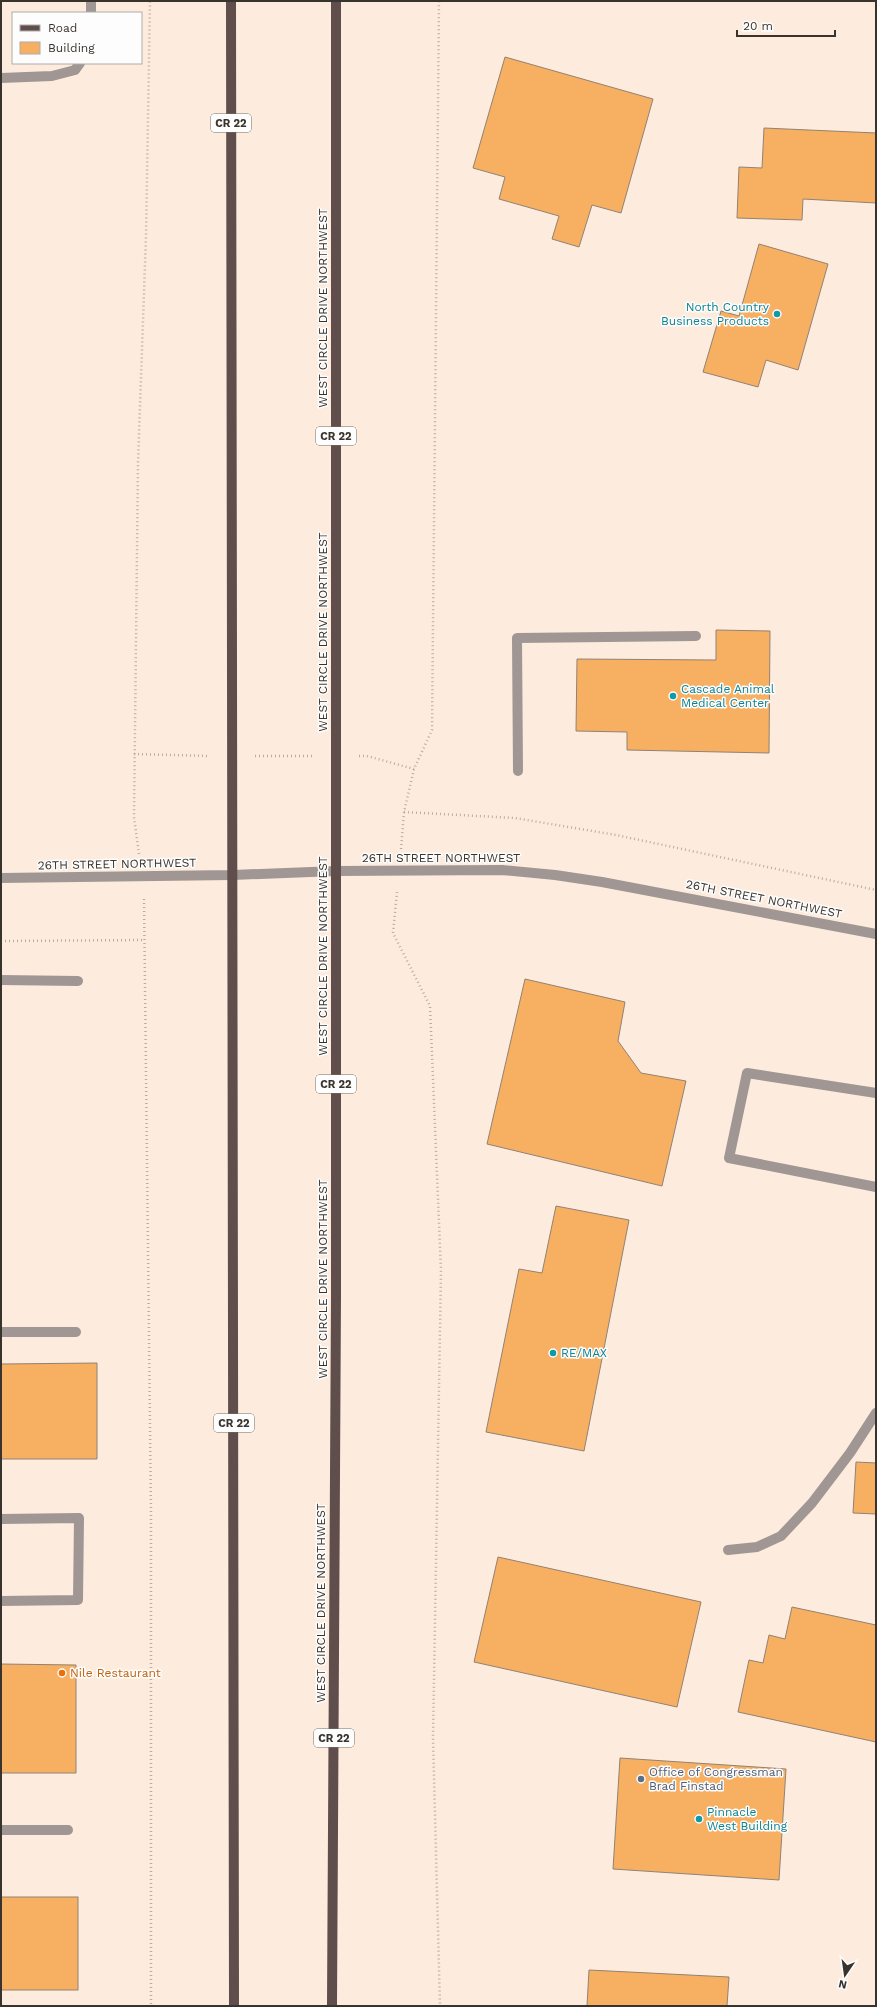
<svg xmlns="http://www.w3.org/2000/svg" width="877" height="2007" font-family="'Work Sans',sans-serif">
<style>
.building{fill:#f7af62;stroke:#918274}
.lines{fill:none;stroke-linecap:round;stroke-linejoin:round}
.path{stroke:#b9aca0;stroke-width:2.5;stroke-dasharray:1 3;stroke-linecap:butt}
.minor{stroke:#a09694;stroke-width:10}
.major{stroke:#5f4e4b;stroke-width:10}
.culture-dot{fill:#0f9aa8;stroke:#fdfdfd;stroke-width:1.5}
.food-dot{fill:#e8710a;stroke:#fdfdfd;stroke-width:1.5}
.service-dot{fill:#5c6f8a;stroke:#fdfdfd;stroke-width:1.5}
.labels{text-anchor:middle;stroke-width:3;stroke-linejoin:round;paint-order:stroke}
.shield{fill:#fdfdfd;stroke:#74706b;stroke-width:1}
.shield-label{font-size:11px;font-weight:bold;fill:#39332d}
.culture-label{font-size:12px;fill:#0d838f;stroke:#fdfdfd;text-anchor:start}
.street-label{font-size:12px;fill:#39332d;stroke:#fdfdfd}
.food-label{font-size:12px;fill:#c56008;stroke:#fdfdfd;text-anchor:start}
.service-label{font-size:12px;fill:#4e5e75;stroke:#fdfdfd;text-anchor:start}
</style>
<rect width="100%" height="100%" fill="#fdecdd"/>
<!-- building -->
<g class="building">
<polygon points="505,57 653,99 621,213 592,205 579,247 552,239 559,216 499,199 505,177 473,168"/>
<polygon points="764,128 876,133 876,203 803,199 802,220 737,218 739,167 762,168"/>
<polygon points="759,244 828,264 798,370 766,360 758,387 703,372 721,311 739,316"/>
<polygon points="716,630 770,631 769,753 627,750 627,732 576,731 577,659 716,660"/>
<polygon points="525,979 625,1002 618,1041 641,1073 686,1081 662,1186 487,1144"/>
<polygon points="556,1206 629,1220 584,1451 486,1432 519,1269 542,1273"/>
<polygon points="97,1363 97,1459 1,1459 1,1364"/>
<polygon points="856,1462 876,1463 876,1514 853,1513"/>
<polygon points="498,1557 701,1602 677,1707 474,1662"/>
<polygon points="792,1607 876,1625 876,1742 738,1712 749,1660 763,1663 769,1635 785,1639"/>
<polygon points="1,1664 76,1665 76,1773 1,1773"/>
<polygon points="620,1758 786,1769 779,1880 613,1869"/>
<rect x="1" y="1897" width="77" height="93"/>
<polygon points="589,1970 729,1977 727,2006 587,2006"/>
</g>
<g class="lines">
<!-- path -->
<g class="path">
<polyline points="134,754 210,756"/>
<polyline points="255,756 314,756"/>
<polyline points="359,756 367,756 414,769"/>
<polyline points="404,812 515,818 616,835 876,890"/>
<polyline points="401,849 404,812 414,769 432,730 439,1"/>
<polyline points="139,854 134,817 138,463 146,236 150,1"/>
<polyline points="397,892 393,933 430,1006 441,1271 433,1738 440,2006"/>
<polyline points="144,899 151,1511 151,2006"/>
<polyline points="1,941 145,940"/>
</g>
<!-- minor -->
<g class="minor">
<polyline points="91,13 91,1"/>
<polyline points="1,78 52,76 75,70 80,63"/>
<polyline points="518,771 517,638 696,636"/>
<polyline points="1,878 233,875 336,871 502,870 555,875 602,882 876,934"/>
<polyline points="1,980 78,981"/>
<polyline points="876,1093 747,1073 729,1158 876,1187"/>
<polyline points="1,1332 76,1332"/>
<polyline points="1,1519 79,1518 78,1600 1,1601"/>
<polyline points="728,1550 757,1547 781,1536 812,1503 850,1453 876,1413"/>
<polyline points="1,1830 68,1830"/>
</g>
<!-- major -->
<g class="major">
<polyline points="231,1 234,2006"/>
<polyline points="332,2006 336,1297 336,1"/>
</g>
</g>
<!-- markers -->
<g class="culture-dot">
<circle cx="777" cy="314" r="4"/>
<circle cx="673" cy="696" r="4"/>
<circle cx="553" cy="1353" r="4"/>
<circle cx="699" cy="1819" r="4"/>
</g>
<circle class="food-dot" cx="62" cy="1673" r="4"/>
<circle class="service-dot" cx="641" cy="1779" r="4"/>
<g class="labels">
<!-- shield labels -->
<g class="shield">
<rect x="211" y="114" width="40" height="18" rx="3"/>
<rect x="316" y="427" width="40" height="18" rx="3"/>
<rect x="316" y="1075" width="40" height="18" rx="3"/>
<rect x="214" y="1414" width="40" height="18" rx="3"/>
<rect x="314" y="1729" width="40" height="18" rx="3"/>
</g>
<g class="shield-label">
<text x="231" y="127">CR 22</text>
<text x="336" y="440">CR 22</text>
<text x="336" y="1088">CR 22</text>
<text x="234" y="1427">CR 22</text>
<text x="334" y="1742">CR 22</text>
</g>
<!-- culture labels -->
<g class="culture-label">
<text x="769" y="311" text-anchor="end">North Country<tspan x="769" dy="14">Business Products</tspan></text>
<text x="681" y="693">Cascade Animal<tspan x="681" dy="14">Medical Center</tspan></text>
<text x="561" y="1357">RE/MAX</text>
<text x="707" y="1816">Pinnacle<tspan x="707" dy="14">West Building</tspan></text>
</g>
<!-- street labels -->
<g class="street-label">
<text transform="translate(323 308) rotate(-90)" y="4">WEST CIRCLE DRIVE NORTHWEST</text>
<text transform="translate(323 632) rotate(-90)" y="4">WEST CIRCLE DRIVE NORTHWEST</text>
<text x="441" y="862">26TH STREET NORTHWEST</text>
<text transform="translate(117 864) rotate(-1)" y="4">26TH STREET NORTHWEST</text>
<text transform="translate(764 899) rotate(11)" y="4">26TH STREET NORTHWEST</text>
<text transform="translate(323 956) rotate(-90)" y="4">WEST CIRCLE DRIVE NORTHWEST</text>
<text transform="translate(323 1279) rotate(-90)" y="4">WEST CIRCLE DRIVE NORTHWEST</text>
<text transform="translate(321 1603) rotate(-90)" y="4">WEST CIRCLE DRIVE NORTHWEST</text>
</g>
<!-- food labels -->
<g class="food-label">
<text x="70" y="1677">Nile Restaurant</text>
</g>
<!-- service labels -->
<g class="service-label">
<text x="649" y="1776">Office of Congressman<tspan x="649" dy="14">Brad Finstad</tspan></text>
</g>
</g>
<!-- border -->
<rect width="877" height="2007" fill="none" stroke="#39332d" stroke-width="4"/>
<!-- legend -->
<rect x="12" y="12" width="130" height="52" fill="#fdfdfd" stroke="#afacaa"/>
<rect x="20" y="25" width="20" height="6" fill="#5f4e4b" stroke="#afacaa"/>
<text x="48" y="32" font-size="12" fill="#39332d">Road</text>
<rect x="20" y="42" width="20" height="12" fill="#f7af62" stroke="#afacaa"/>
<text x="48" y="52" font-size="12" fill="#39332d">Building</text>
<!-- north arrow -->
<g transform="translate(845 1975) rotate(193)" stroke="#fdfdfd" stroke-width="3" paint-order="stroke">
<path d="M0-3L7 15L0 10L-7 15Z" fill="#39332d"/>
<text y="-6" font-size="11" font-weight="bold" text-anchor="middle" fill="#39332d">N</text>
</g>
<!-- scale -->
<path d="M737 30v6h98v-6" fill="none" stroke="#39332d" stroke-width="2"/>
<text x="743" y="30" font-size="12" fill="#39332d" stroke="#fdfdfd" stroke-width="3" paint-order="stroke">20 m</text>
</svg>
